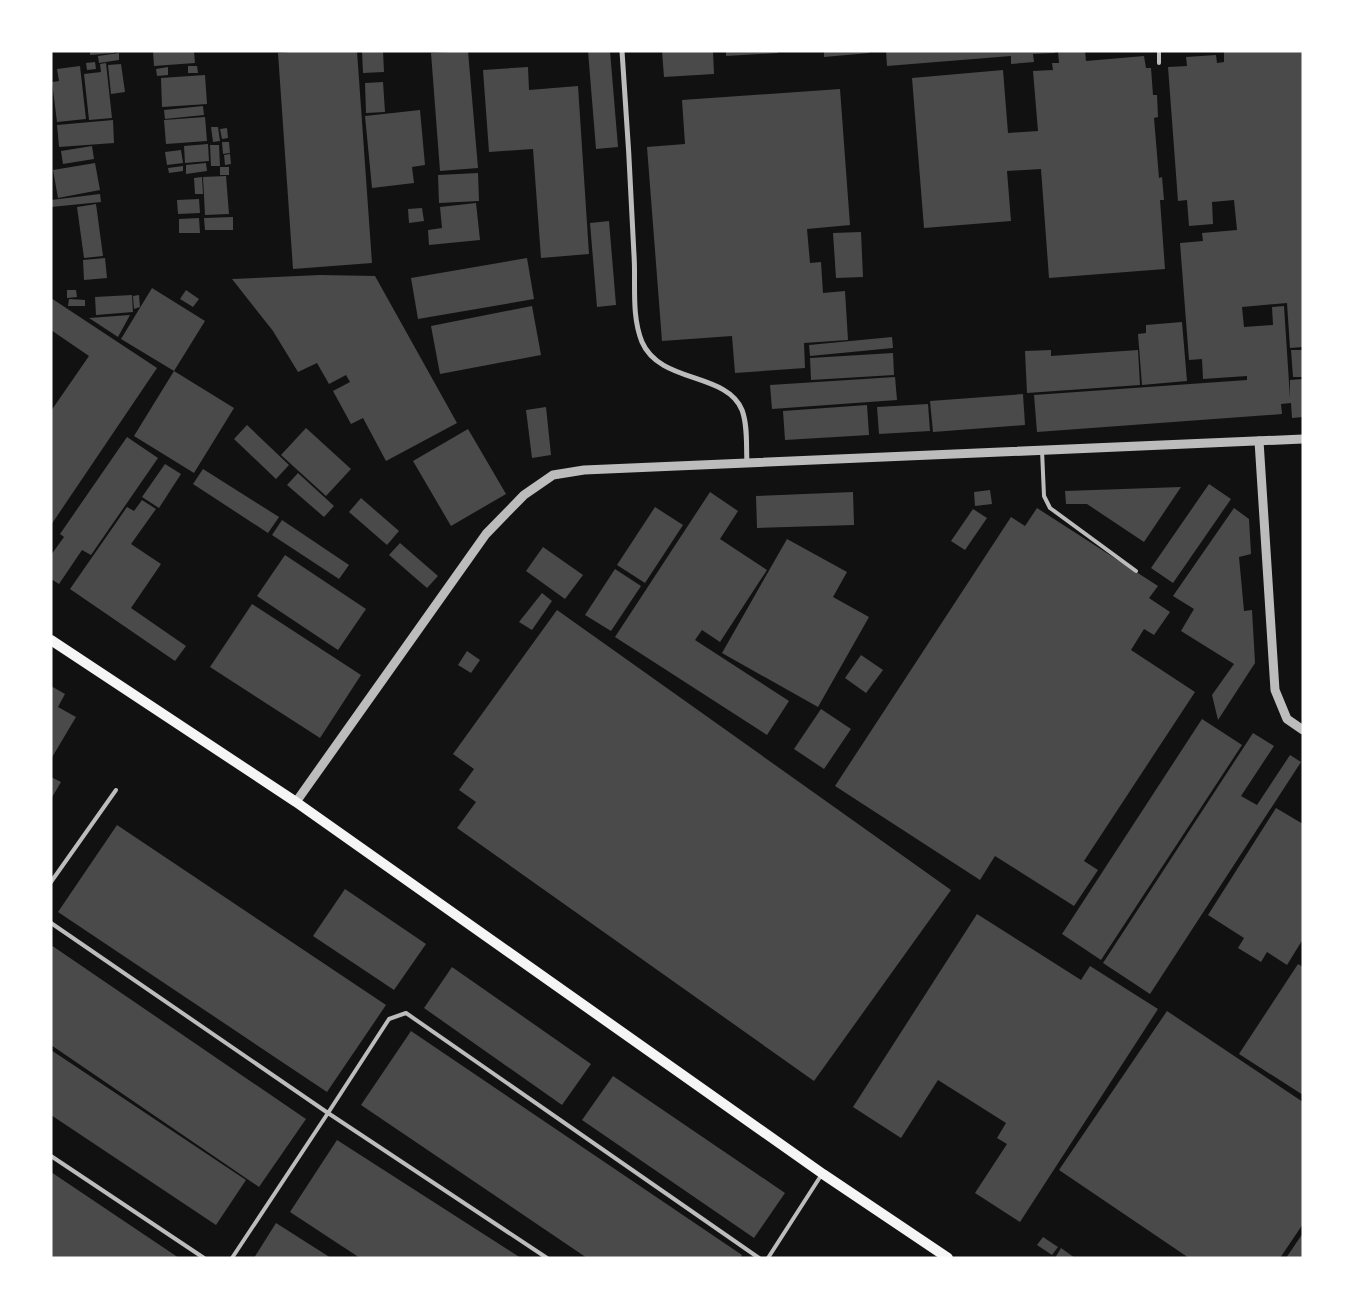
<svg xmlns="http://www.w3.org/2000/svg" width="1354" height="1309" font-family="Lato,sans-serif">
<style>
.building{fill:#4a4a4a}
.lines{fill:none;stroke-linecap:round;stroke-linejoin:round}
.service{stroke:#bcbcbc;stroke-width:4}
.minor{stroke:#bcbcbc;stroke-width:5}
.tertiary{stroke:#bcbcbc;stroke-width:9}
.secondary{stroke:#f5f5f5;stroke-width:10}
</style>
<rect width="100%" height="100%" fill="#111"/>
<!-- building -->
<g class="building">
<polygon points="90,51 114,51 114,53 90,55"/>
<polygon points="153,51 194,51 195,63 154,66"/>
<polygon points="301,51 357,51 372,263 293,269 278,53"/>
<polygon points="362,51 383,51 384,72 363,73"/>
<polygon points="468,51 478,168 440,171 431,53"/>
<polygon points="588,51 610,51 618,147 596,149"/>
<polygon points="662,51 713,51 714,74 664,77"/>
<polygon points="726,51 778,51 778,53 726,56"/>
<polygon points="824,51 869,51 869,53 824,57"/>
<polygon points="886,51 1055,51 1055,53 1033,54 1034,62 1011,64 1011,56 887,66"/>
<polygon points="1058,51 1085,51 1086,61 1144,56 1146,68 1151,68 1153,95 1157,95 1158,117 1154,118 1159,178 1162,177 1164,200 1160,200 1165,269 1049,278 1041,169 1007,171 1011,221 924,228 912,78 1003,70 1008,133 1038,131 1033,71 1053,70 1052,63 1059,63"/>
<polygon points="1224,51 1303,51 1303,347 1290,348 1287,303 1242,307 1244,327 1273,325 1272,307 1284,306 1290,398 1290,380 1303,379 1303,417 1292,418 1291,403 1281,404 1282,414 1037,432 1034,395 1247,380 1247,376 1203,379 1202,359 1189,360 1180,243 1203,241 1202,233 1237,230 1234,200 1212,202 1213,224 1189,226 1187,200 1178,201 1168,67 1187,66 1186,57 1216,55 1217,63 1224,62"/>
<polygon points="119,53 119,60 99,63 98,56"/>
<polygon points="95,62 96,69 87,70 86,63"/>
<polygon points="106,63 112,118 89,120 84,74 101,72 100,64"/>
<polygon points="121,64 125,92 111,94 108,65"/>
<polygon points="80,66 86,119 57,122 52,82 59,81 57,69"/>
<polygon points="188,66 197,66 198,73 188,73"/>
<polygon points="168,67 168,75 157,76 156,69"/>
<polygon points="528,67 529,90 578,86 589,254 541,258 533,149 489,152 483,70"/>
<polygon points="205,75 207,104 162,107 161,78"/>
<polygon points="383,82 385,112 366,113 365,83"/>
<polygon points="840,89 850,225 807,229 810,263 821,262 823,293 845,291 848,340 804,343 805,368 735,373 732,336 662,341 647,147 685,144 682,100"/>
<polygon points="203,106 204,115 165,119 164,110"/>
<polygon points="420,110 425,165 412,167 414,183 372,188 365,116"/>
<polygon points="205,117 207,141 166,144 164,120"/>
<polygon points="113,120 114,143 59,147 57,125"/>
<polygon points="211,127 218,127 220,141 213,142"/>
<polygon points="227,128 228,138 222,139 220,129"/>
<polygon points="222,142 229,142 230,153 223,154"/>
<polygon points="208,144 209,161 185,163 184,146"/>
<polygon points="210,145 219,145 220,166 211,166"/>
<polygon points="92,146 94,159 63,164 61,151"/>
<polygon points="181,150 183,163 167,165 165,152"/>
<polygon points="230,154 231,164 225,165 224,155"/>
<polygon points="95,163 100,190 58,198 53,170"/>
<polygon points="206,163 207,171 186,174 186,165"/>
<polygon points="183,166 183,171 169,173 168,168"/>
<rect x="220" y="167" width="9" height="8"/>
<polygon points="478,173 479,201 439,203 438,175"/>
<polygon points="226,176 229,214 205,215 203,177"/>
<polygon points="202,177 203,194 195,194 194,178"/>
<polygon points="100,194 101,202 51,207 51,200"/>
<polygon points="199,199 200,213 178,214 177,200"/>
<polygon points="476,203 480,240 429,245 428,230 442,228 440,207"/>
<polygon points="96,204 103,256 84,258 77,207"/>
<polygon points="422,208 424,221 409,223 408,209"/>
<polygon points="233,217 233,230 205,230 204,218"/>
<polygon points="199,218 200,233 179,233 179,219"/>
<polygon points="609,221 616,305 597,307 590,223"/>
<polygon points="861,232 863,277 836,278 833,233"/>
<polygon points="105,258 107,278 84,280 83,260"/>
<polygon points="527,258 534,299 418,319 411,278"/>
<polygon points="320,275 375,276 457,423 386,461 363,418 351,424 333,391 350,382 346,375 329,384 317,363 298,372 273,331 232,279"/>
<polygon points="152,288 205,321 174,371 234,408 194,473 134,436 174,371 121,339"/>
<polygon points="67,290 76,290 77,297 67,298"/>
<polygon points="186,290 199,299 193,307 180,299"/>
<polygon points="132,295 133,312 96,315 95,297"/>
<polygon points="139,295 140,307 134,309 133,296"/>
<polygon points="51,298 157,368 51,525 51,411 89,356 51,330"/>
<polygon points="69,299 85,300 85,306 68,306"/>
<polygon points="532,306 541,355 440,374 431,326"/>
<polygon points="130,315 118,337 89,318"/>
<polygon points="1182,322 1187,381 1142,385 1138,334 1146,333 1146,325"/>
<polygon points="892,337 893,348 810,356 809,345"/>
<polygon points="1051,350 1051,356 1138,350 1140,385 1027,393 1025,351"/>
<polygon points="1291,350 1303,350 1303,377 1293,377"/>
<polygon points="893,353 894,375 811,380 810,358"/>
<polygon points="895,377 897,400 772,409 770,385"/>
<polygon points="1023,394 1025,425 933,432 930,401"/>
<polygon points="928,404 930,431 879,434 877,407"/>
<polygon points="867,405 869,435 785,440 783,411"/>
<polygon points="546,407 551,455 532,458 526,410"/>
<polygon points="247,425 289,465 276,479 234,439"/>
<polygon points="306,428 351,469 326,496 281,455"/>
<polygon points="468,429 506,494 451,526 413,461"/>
<polygon points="127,437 158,458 91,555 82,550 59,584 51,579 51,555 64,537 60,534"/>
<polygon points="165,464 181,474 159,508 142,497"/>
<polygon points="203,469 279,517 268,533 193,484"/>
<polygon points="298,473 334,506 324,517 287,485"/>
<polygon points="1209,484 1231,499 1173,583 1151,568"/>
<polygon points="1181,487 1144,542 1087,504 1066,504 1065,491"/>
<polygon points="990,490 992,504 975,506 974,492"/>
<polygon points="710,492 738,511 720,539 767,570 720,642 702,630 695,640 789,701 767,735 615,637"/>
<polygon points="853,492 854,525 757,528 756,496"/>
<polygon points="361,498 399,531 387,545 349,512"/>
<polygon points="142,500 156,509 131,544 161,564 131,608 186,646 175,661 70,589 127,507 134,511"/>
<polygon points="655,507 683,525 645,583 617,565"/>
<polygon points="1037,508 1158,586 1149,598 1170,612 1154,635 1144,629 1131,650 1195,692 1084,861 1098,870 1074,906 995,856 980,880 835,786 1011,517 1025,526"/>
<polygon points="1234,508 1249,519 1251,554 1239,557 1244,611 1252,610 1255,663 1218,720 1212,695 1234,664 1181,631 1194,609 1173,596"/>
<polygon points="973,509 987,518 965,550 951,541"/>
<polygon points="282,520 349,565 339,579 272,535"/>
<polygon points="787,539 847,572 833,597 869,617 818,707 722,653"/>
<polygon points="400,543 438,576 427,588 389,555"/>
<polygon points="543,547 583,575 565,599 526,571"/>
<polygon points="285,555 366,609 338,650 257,596"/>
<polygon points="615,569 641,586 611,631 585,615"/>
<polygon points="542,593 552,601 532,630 519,622"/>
<polygon points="252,604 361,675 320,738 210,667"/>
<polygon points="557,610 951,890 814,1081 457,828 476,802 459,790 474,769 453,754"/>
<polygon points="467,651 480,660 471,673 458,665"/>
<polygon points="861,655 883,670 866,693 845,678"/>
<polygon points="51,686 65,694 58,707 76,717 51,759"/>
<polygon points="821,709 851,729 824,769 794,749"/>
<polygon points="1202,719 1242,745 1101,960 1062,934"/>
<polygon points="1253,733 1274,746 1241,796 1257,805 1290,755 1301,762 1150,994 1103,963"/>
<polygon points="51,777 61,782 51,799"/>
<polygon points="1276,808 1303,824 1303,939 1287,965 1267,952 1261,962 1238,948 1244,938 1208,915"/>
<polygon points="117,825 386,1005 327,1092 58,912"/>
<polygon points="345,889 426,944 394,990 313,936"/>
<polygon points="977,914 1081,980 1090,966 1158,1009 1020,1222 975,1193 1007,1144 997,1138 1006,1123 938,1080 901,1138 853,1107"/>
<polygon points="51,945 306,1119 259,1187 51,1045"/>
<polygon points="1298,964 1303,967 1303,1095 1239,1054"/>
<polygon points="452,967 591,1064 562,1105 424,1008"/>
<polygon points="1167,1011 1303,1102 1303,1224 1280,1258 1189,1258 1059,1170"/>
<polygon points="411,1031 742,1255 740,1258 587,1258 361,1105"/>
<polygon points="51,1050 246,1180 216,1225 51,1115"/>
<polygon points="613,1076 785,1193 754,1238 582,1120"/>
<polygon points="337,1140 521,1258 360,1258 290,1212"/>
<polygon points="51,1172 179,1258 51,1258"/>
<polygon points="276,1223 331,1258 254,1258"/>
<polygon points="1303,1233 1303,1258 1286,1258"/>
<polygon points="1043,1237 1058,1247 1052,1255 1037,1245"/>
<polygon points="1061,1248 1075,1258 1055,1258"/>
</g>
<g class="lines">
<!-- service -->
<g class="service">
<polyline points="1159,63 1159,51"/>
<polyline points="1042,450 1044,496 1050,508 1136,571"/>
<polyline points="51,882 116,790"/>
<polyline points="51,923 328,1113 389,1019 406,1013 759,1258"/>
<polyline points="51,1156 204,1258"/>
<polyline points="232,1258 328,1113 547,1258"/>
<polyline points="768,1258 822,1174"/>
</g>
<!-- minor -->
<path class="minor" d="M622,51C627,119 631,187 634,255C636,283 631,315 642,342C660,384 727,372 742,410C748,426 746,446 747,463"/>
<!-- tertiary -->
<g class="tertiary">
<polyline points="1259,441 1275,690 1287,719 1303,730"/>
<polyline points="296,802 486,534 524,495 553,475 584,470 1303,439"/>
</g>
<!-- secondary -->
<polyline class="secondary" points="51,640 296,802 823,1174 948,1258"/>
</g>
<!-- border -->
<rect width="1354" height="1309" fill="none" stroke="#ffffff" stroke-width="105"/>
</svg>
